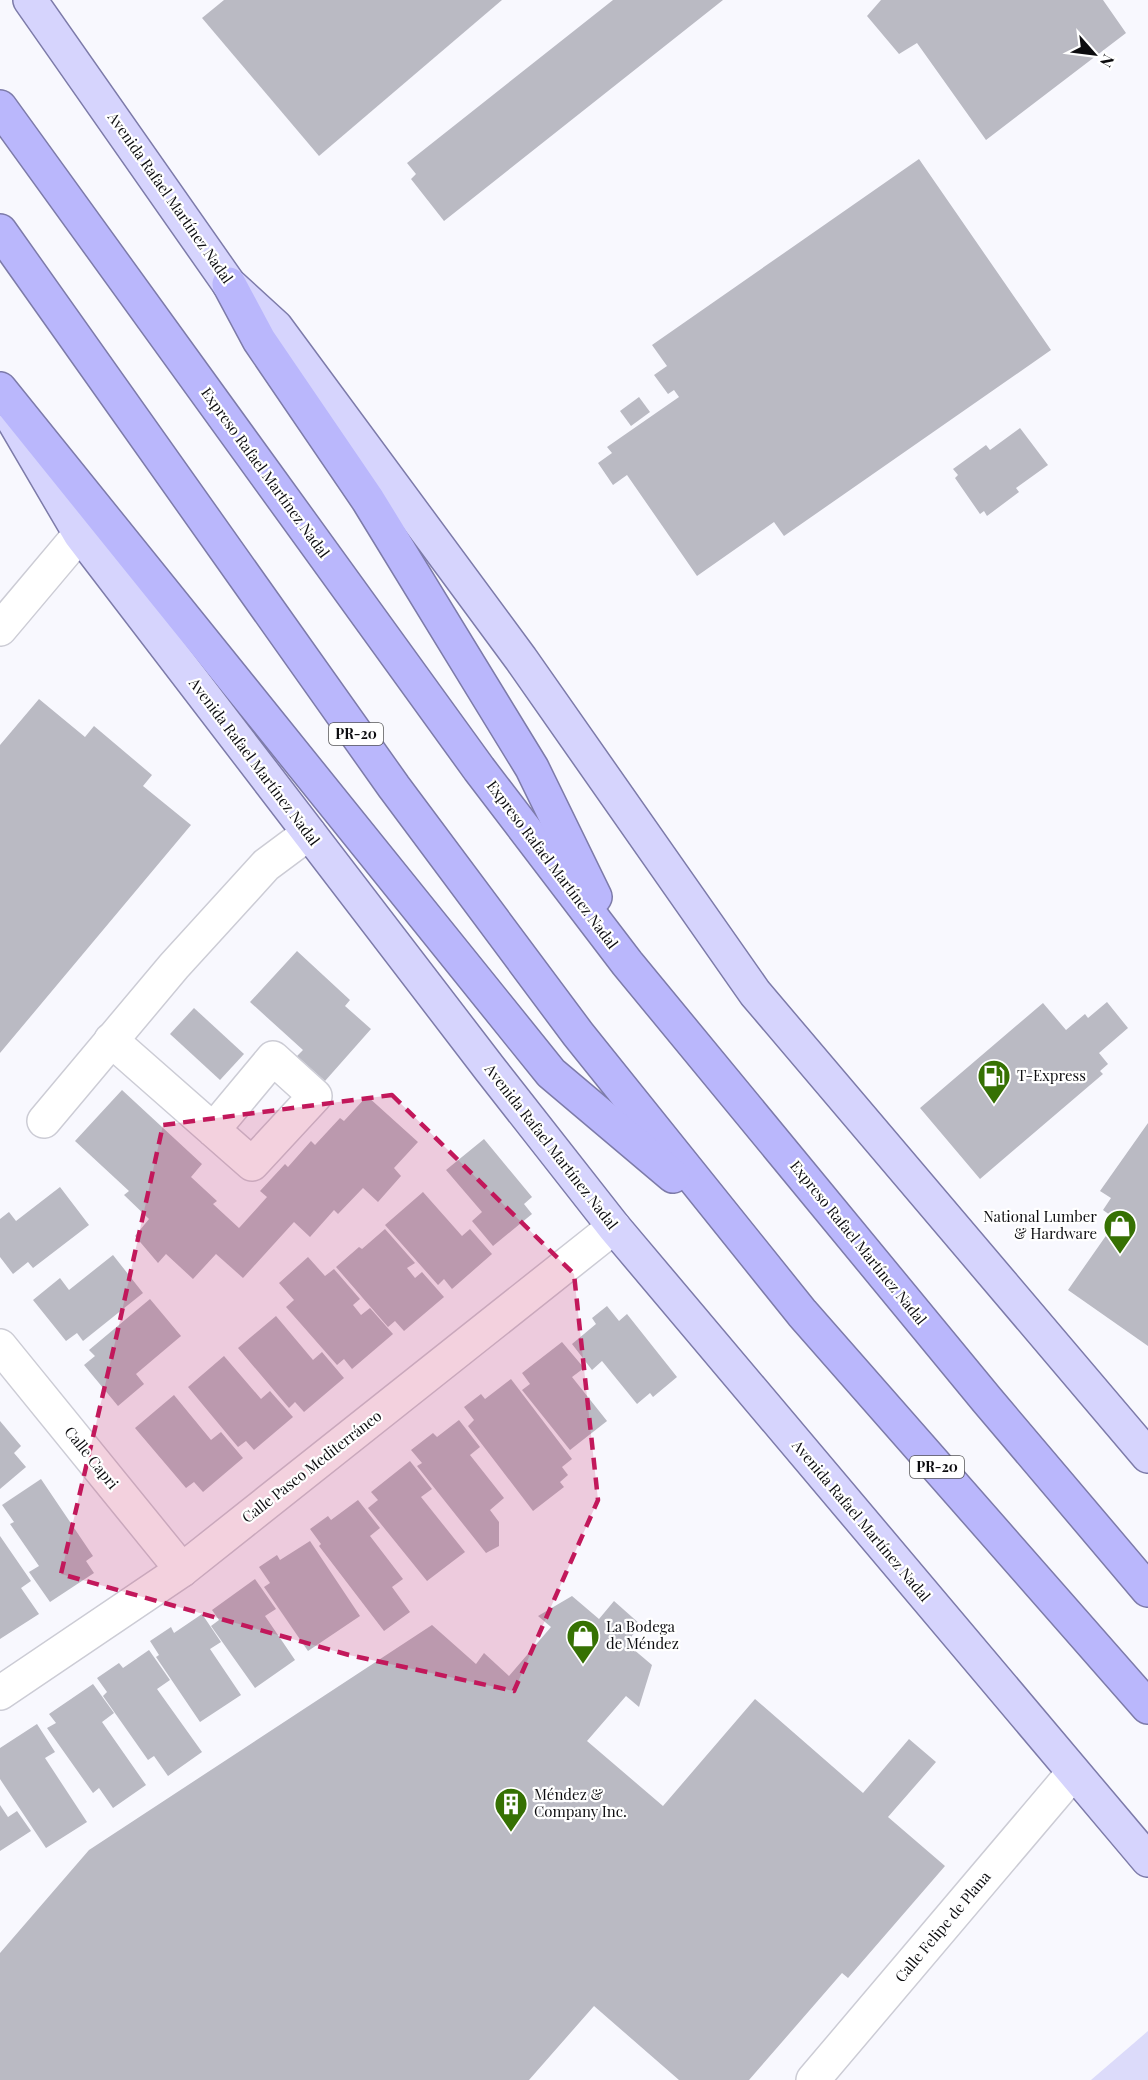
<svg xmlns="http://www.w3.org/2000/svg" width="1148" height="2080" font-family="'Playfair Display',serif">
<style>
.green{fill:#dcdbfa}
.building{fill:#babac3}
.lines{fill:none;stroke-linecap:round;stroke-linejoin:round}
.minor-casing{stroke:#ccccd5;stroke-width:36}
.major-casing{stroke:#7d7ba9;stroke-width:36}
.highway-casing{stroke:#7d7ba9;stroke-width:36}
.minor{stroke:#fff;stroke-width:33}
.major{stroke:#d6d4fd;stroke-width:33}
.highway{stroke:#bab7fc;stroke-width:33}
.marked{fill:#c2185b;fill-opacity:0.2;stroke:#c2185b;stroke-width:4.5;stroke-dasharray:12 8;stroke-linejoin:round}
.labels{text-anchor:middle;stroke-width:4.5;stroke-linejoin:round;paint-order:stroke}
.shield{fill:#fff;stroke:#555557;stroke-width:1.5}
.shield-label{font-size:14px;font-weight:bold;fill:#0c0c0f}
.street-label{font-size:15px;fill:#0c0c0f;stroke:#fff}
.poi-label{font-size:15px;fill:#0c0c0f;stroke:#fff;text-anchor:start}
</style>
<rect width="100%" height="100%" fill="#f8f8fe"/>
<!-- green -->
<polygon class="green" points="1148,2031 1148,2080 1091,2080"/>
<!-- building -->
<g class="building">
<polygon points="224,0 502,0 319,156 202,18"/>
<polygon points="613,0 723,0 444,221 411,179 416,174 407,163"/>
<polygon points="881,0 1103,0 1126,33 986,140 917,43 899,54 867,16"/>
<polygon points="919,159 1051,350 784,536 774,522 697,576 627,475 613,485 598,463 612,453 607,447 679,397 674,390 668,394 654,375 667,366 652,345"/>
<polygon points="639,397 650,412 631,426 620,411"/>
<polygon points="1020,428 1048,465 1016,488 1019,492 987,516 984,511 980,514 955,478 958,475 953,469 986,445 990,450"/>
<polygon points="39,699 85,737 94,726 152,775 143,786 191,825 0,1053 0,745"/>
<polygon points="297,951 350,1000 345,1006 371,1029 325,1081 297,1056 303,1050 250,1002"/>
<polygon points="1107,1002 1128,1028 1099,1053 1108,1064 1100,1071 1103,1074 980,1179 920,1108 1043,1003 1066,1030 1085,1014 1088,1018"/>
<polygon points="194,1008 244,1054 220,1080 170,1034"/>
<polygon points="122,1090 202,1164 191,1177 217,1201 213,1204 239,1228 267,1197 260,1191 285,1164 288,1167 311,1141 315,1145 340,1118 344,1121 367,1096 418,1142 394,1168 401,1176 378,1202 363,1188 338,1214 334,1210 310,1237 294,1222 243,1278 216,1254 193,1279 166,1254 158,1263 135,1236 149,1219 124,1195 129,1191 75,1141"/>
<polygon points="1148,1123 1148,1346 1068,1290 1117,1220 1103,1210 1111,1198 1100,1191"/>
<polygon points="484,1139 532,1197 524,1204 532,1214 493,1246 472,1221 482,1212 446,1170"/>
<polygon points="60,1187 89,1225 33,1268 28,1262 13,1274 0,1257 0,1219 9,1212 16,1221"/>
<polygon points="423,1192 462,1236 470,1229 492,1254 452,1289 444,1279 438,1285 385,1225"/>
<polygon points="385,1229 415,1263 407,1268 415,1278 422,1272 444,1297 404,1331 395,1321 388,1327 336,1267 359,1247 362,1249"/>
<polygon points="113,1255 143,1293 83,1341 77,1333 66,1341 33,1300 60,1278 69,1290"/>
<polygon points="308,1257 325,1276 334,1269 360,1299 353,1305 361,1315 370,1308 393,1334 352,1369 344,1359 337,1365 286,1307 294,1300 279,1283"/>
<polygon points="150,1299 181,1336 136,1374 144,1384 118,1406 84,1365 95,1356 89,1350"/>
<polygon points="607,1306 619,1321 627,1314 677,1377 653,1397 650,1393 637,1404 602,1361 592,1370 572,1344 596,1324 592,1318"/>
<polygon points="276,1316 313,1360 322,1352 344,1378 304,1412 295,1402 289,1408 238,1348"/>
<polygon points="562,1342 584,1368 572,1377 607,1421 570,1450 522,1390 530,1384 522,1373"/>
<polygon points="224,1356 261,1399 270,1391 293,1417 254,1450 246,1441 238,1447 188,1387"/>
<polygon points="511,1379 572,1459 562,1467 568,1475 560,1482 564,1487 533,1511 468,1426 474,1420 464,1407 481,1394 485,1399"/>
<polygon points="174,1395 211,1440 221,1432 243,1458 203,1492 194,1482 186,1488 135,1428"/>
<polygon points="459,1420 480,1447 470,1455 504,1498 490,1510 499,1522 499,1546 486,1553 417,1466 422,1463 411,1450 433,1433 437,1437"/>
<polygon points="0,1421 21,1446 14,1453 26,1467 0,1489"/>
<polygon points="410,1461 432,1489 421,1497 465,1552 427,1581 368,1508 378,1500 371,1492"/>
<polygon points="41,1479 93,1556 86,1561 94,1573 50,1602 29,1572 39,1566 10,1524 14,1522 2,1505"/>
<polygon points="358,1500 380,1528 370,1536 403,1579 392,1587 410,1612 384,1631 319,1546 321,1544 310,1529 328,1516 331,1520"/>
<polygon points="0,1536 31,1581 21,1588 39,1614 0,1639"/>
<polygon points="310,1541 360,1616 308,1651 264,1587 270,1583 259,1567 277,1555 280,1560"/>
<polygon points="255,1579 276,1609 265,1616 295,1660 255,1688 211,1626 219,1620 212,1610"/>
<polygon points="572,1596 599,1619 614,1601 641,1625 626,1643 652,1665 639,1707 626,1696 587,1741 663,1806 755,1699 863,1793 909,1739 936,1762 888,1817 945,1866 848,1978 842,1973 749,2080 679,2080 594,2006 529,2080 0,2080 0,1953 89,1850 432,1625 476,1664 484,1653 509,1676 551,1627 538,1616"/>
<polygon points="202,1614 221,1642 210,1649 241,1695 200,1722 156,1657 159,1655 150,1641 171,1627 174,1633"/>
<polygon points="149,1650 170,1680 157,1689 202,1752 168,1776 154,1756 148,1760 103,1696 107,1692 97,1678 119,1663 123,1668"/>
<polygon points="93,1684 114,1713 102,1722 146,1785 113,1808 99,1788 93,1793 47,1728 56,1723 49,1714"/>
<polygon points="37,1724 55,1752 45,1758 87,1822 46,1848 0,1779 0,1748"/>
<polygon points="0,1805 8,1817 17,1811 31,1831 0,1851"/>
</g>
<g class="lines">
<!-- minor casing -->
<g class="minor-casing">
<g id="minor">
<polyline points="0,629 80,534"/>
<polyline points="111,1040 252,1164 315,1096 273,1058 213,1130"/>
<polyline points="44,1121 174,966 266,865 309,833"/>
<polyline points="0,1346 182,1570"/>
<polyline points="0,1693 182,1570 614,1227"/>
<polyline points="813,2080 1073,1773"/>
</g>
</g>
<!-- major casing -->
<g class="major-casing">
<g id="major">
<polyline points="30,0 229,284 276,327 521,659 755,993 1148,1456"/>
<polyline points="15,423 80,534 490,1069 614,1227 1148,1860"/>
</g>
</g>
<!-- highway casing -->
<g class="highway-casing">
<g id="highway">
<polyline points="0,107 479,769 627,963 987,1400 1148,1590"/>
<polyline points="0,231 394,787 578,1034 802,1313 1148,1707"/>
<polyline points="229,284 259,340 368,500 532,768 595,897"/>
<polyline points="0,389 551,1073 673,1176"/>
</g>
</g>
<!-- minor -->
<use href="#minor" class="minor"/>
<!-- major -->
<use href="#major" class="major"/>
<!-- highway -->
<use href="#highway" class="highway"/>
</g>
<!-- marked area -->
<path class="marked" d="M392,1095L574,1274L598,1500L514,1691L349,1655L61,1574L117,1334L163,1125Z"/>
<!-- icons -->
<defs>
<g id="fuel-pin" transform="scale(1.725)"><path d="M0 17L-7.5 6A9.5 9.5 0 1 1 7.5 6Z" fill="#367103" stroke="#fff"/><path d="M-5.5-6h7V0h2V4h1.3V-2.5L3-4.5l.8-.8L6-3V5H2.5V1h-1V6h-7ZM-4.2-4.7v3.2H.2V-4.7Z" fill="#fff"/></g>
<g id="shop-pin" transform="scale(1.725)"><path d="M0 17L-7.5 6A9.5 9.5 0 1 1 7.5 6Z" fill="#367103" stroke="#fff"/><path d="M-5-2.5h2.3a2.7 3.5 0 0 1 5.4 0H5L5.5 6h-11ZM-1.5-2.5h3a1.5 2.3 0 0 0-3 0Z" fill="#fff"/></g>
<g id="building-pin" transform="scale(1.725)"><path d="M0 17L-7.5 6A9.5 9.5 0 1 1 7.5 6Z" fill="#367103" stroke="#fff"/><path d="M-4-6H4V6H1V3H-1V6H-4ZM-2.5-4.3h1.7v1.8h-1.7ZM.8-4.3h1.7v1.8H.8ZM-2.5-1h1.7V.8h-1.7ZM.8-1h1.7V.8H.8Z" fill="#fff"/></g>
</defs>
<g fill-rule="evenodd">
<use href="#fuel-pin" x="994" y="1076"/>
<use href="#shop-pin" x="1120" y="1226"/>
<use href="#shop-pin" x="583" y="1636"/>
<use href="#building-pin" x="511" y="1804"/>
</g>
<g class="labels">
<!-- shield labels -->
<g class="shield">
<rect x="329" y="723" width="54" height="22" rx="4.5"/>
<rect x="910" y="1456" width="54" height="22" rx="4.5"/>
</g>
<g class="shield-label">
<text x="356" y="739">PR-20</text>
<text x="937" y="1472">PR-20</text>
</g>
<!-- street labels -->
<g class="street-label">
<text transform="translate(170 198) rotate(55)" y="5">Avenida Rafael Martínez Nadal</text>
<text transform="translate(265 473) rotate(54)" y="5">Expreso Rafael Martínez Nadal</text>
<text transform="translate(254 762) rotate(53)" y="5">Avenida Rafael Martínez Nadal</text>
<text transform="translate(552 865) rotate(53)" y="5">Expreso Rafael Martínez Nadal</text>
<text transform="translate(551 1147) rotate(52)" y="5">Avenida Rafael Martínez Nadal</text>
<text transform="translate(858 1243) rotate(51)" y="5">Expreso Rafael Martínez Nadal</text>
<text transform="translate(91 1458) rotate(51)" y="5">Calle Capri</text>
<text transform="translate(312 1467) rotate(-38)" y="5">Calle Paseo Mediterráneo</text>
<text transform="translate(861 1521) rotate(50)" y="5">Avenida Rafael Martínez Nadal</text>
<text transform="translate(943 1927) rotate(-50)" y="5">Calle Felipe de Plana</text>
</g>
<!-- poi labels -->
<g class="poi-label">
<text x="1017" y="1081">T-Express</text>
<text x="1097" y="1222" text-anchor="end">National Lumber<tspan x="1097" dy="17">&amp; Hardware</tspan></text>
<text x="606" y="1632">La Bodega<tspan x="606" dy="17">de Méndez</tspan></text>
<text x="534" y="1800">Méndez &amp;<tspan x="534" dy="17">Company Inc.</tspan></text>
</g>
</g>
<!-- north arrow -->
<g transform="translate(1094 54) rotate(118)" stroke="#ffffff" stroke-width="4.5" paint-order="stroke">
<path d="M0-4.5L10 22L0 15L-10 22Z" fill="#0c0c0f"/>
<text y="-9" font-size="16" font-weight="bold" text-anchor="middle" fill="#0c0c0f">N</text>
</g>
</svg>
